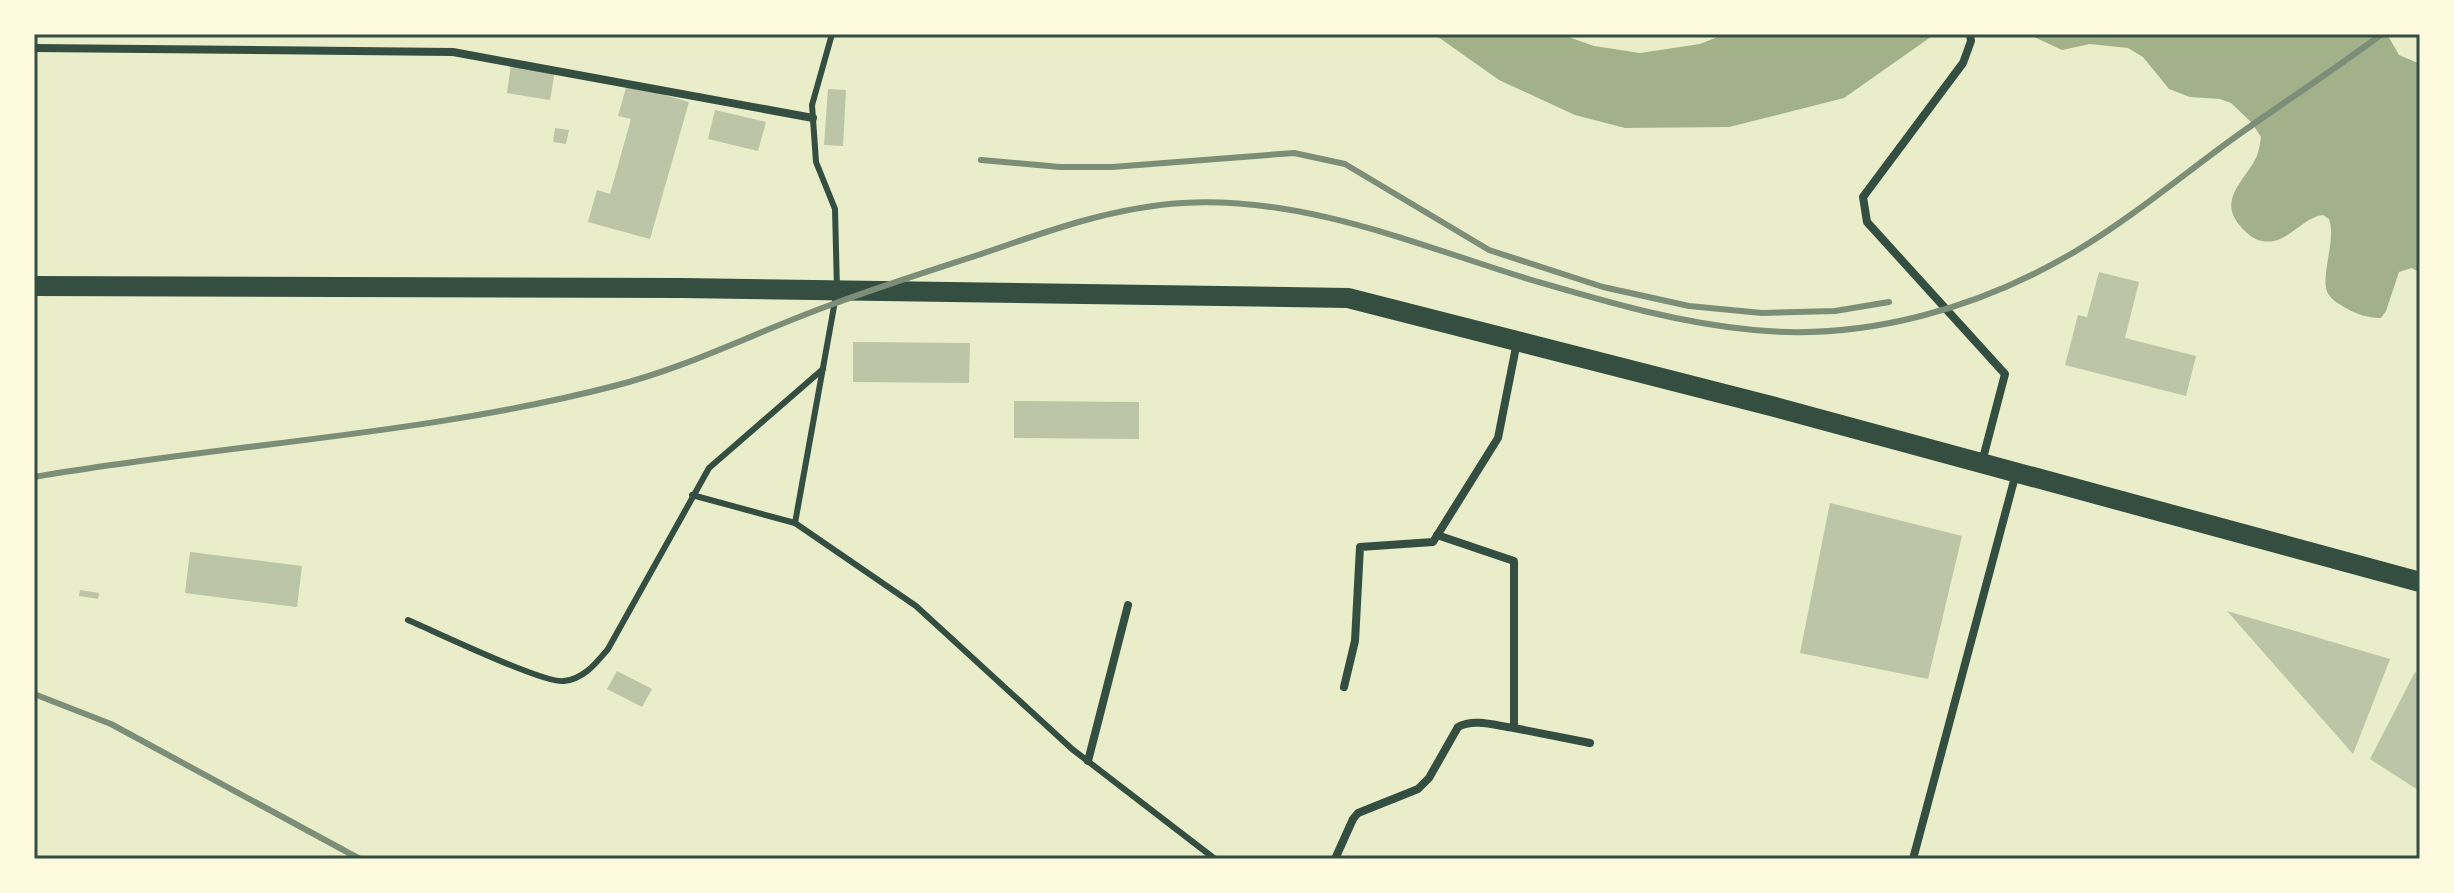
<svg xmlns="http://www.w3.org/2000/svg" width="2454" height="893" font-family="Overpass,sans-serif">
<style>
.water{fill:#a3b18a}
.building{fill:#bcc5a7}
.lines{fill:none;stroke-linecap:round;stroke-linejoin:round}
.service{stroke:#344e41;stroke-width:6}
.minor{stroke:#344e41;stroke-width:8}
.primary{stroke:#344e41;stroke-width:20}
.rail{stroke:#7c8e77;stroke-width:6}
.neatline{fill:none;stroke:#344e41;stroke-width:3}
</style>
<rect width="100%" height="100%" fill="#e9edc9"/>
<!-- water -->
<g class="water">
<polygon points="1434,34 1560,34 1594,46 1640,53 1700,44 1725,34 1935,34 1844,98 1729,127 1625,128 1575,115 1499,80"/>
<path d="M2028,34H2387L2399,55L2420,64V273L2412,268L2399,272L2386,311L2381,318C2367,318 2356,314 2344,307C2339,304 2332,300 2329,295C2318,281 2337,241 2329,219L2323,215C2305,217 2292,237 2274,241C2263,243 2254,240 2246,232C2213,202 2244,183 2257,156C2259,150 2260,143 2261,137L2252,123L2231,103L2220,99L2190,97L2169,89L2143,57L2128,48L2090,44L2062,50Z"/>
</g>
<!-- building -->
<g class="building">
<polygon points="511,64 555,70 550,100 507,93"/>
<polygon points="627,84 689,102 650,239 588,222 597,190 610,194 631,119 618,116"/>
<polygon points="828,89 846,90 843,146 824,145"/>
<polygon points="715,110 766,122 758,151 708,139"/>
<polygon points="555,128 569,130 566,144 553,142"/>
<polygon points="2099,272 2139,282 2125,338 2196,356 2186,396 2065,365 2078,315 2087,317"/>
<polygon points="853,342 970,343 969,383 853,382"/>
<polygon points="1014,401 1139,402 1139,439 1014,438"/>
<polygon points="1830,503 1962,536 1928,679 1800,653"/>
<polygon points="190,552 302,566 297,607 185,593"/>
<polygon points="80,590 99,593 98,599 79,596"/>
<polygon points="2227,611 2390,659 2353,754"/>
<polygon points="617,671 652,689 642,707 607,689"/>
<polygon points="2415,672 2420,675 2420,787 2418,790 2370,759"/>
</g>
<g class="lines">
<!-- service -->
<g class="service">
<polyline points="692,495 795,523 916,606 1072,749 1215,859"/>
<polyline points="795,523 837,290 835,209 816,162 812,105 832,34"/>
<path d="M408,620C434,631 544,684 564,681C584,679 596,663 608,649L709,468L823,369"/>
</g>
<!-- minor -->
<g class="minor">
<polyline points="1970,34 1971,41 1963,63 1863,197 1867,222 2005,374 1982,462"/>
<polyline points="34,48 453,52 813,118"/>
<polyline points="1437,535 1514,561 1514,728 1590,743"/>
<polyline points="1344,687 1355,641 1360,547 1433,542 1498,438 1517,342"/>
<polyline points="1088,761 1128,605"/>
<path d="M1335,859L1353,819L1358,813L1418,789L1429,778L1458,727C1474,718 1497,726 1514,728"/>
<polyline points="1913,859 2016,473"/>
</g>
<!-- primary -->
<polyline class="primary" points="34,286 682,288 1348,298 1775,407 2420,582"/>
<!-- rail -->
<g class="rail">
<polyline points="981,160 1060,167 1112,167 1294,153 1345,164 1489,250 1603,287 1689,306 1762,313 1835,311 1889,302"/>
<path d="M34,477C226,444 425,435 614,386C690,367 762,329 836,303C887,284 939,268 990,251C1053,229 1116,207 1183,203C1307,196 1419,246 1535,281C1607,302 1678,323 1754,330C1866,341 1980,308 2076,251C2133,217 2185,173 2238,135C2286,101 2335,69 2382,34"/>
<polyline points="34,694 111,724 360,859"/>
</g>
</g>
<!-- border -->
<rect width="2454" height="893" fill="none" stroke="#fefae0" stroke-width="72"/>
<rect x="36" y="36" width="2382" height="821" class="neatline"/>
</svg>
